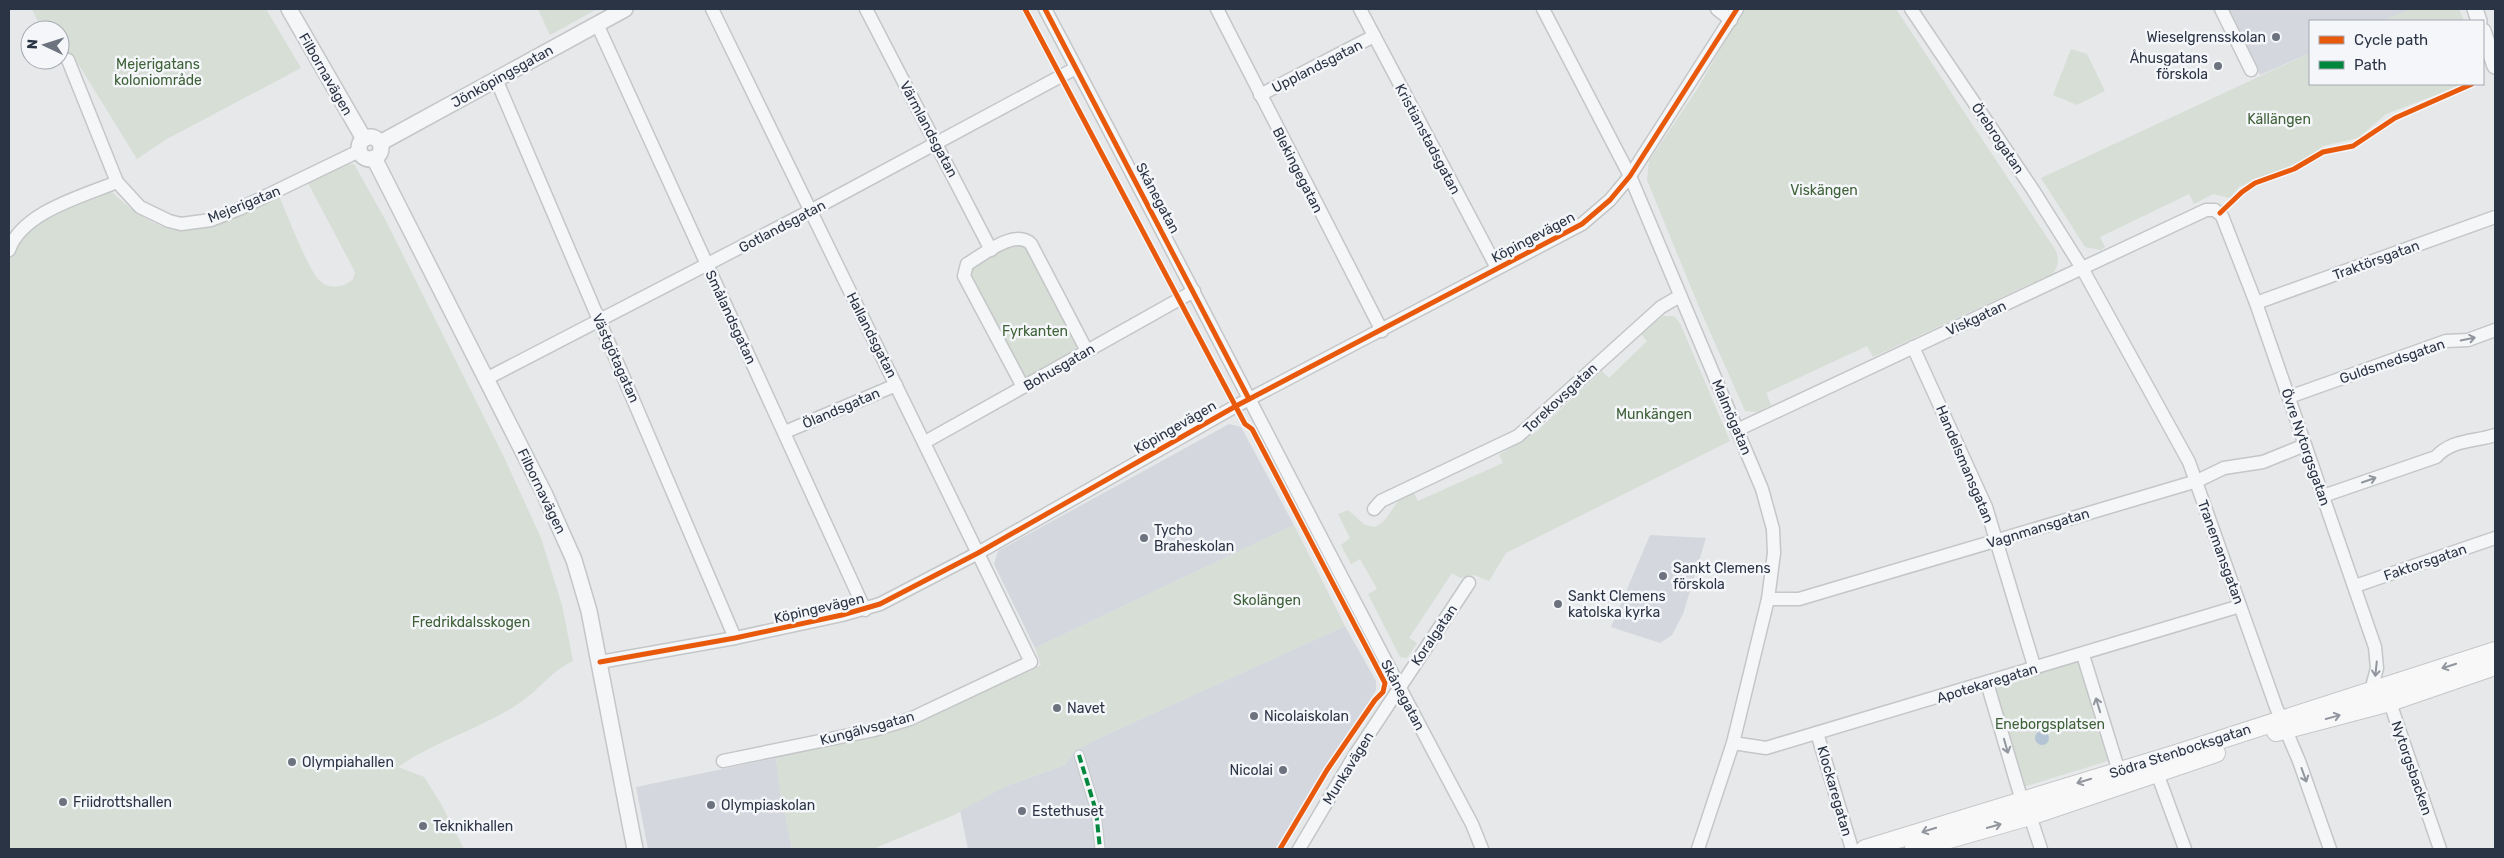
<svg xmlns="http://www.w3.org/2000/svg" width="2504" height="858" font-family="Rubik,sans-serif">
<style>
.built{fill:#d4d7dd}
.green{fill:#d6ded6}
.water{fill:#b4c4d5}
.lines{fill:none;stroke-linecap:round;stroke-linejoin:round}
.pedestrian-casing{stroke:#c4c6c8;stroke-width:11}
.minor-casing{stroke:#c4c6c8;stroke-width:15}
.tertiary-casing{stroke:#c4c6c8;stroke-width:18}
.secondary-casing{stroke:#c4c6c8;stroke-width:20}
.pedestrian{stroke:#f5f6f7;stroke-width:9}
.minor{stroke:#f5f6f7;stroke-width:12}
.tertiary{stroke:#f5f6f7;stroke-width:15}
.secondary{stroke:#f8f8f8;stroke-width:18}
.quiet{stroke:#00873e;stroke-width:4;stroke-dasharray:8 4;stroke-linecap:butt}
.cycleway-casing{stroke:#f4f6f9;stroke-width:8}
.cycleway{stroke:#e8590c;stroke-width:5}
.oneway{stroke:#90959e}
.oneway2{stroke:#92969e}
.poi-dot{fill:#6c737f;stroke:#f4f6f9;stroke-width:2}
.labels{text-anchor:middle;stroke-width:5;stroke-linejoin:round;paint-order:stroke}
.poi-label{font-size:14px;fill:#2b3445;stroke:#f4f6f9;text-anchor:start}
.park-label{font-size:14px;fill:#3f6138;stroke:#f4f6f9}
.street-label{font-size:14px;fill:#2b3445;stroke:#f4f6f9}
</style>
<rect width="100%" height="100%" fill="#e6e8ea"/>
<!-- built -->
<g class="built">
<polygon points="2228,9 2411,9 2382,21 2310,21 2310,53 2260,75"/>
<polygon points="1229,424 1241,427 1294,525 1035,648 994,564 998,551"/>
<polygon points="1650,535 1706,538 1683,614 1672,635 1660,643 1611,627"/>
<polygon points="1345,626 1376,681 1376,690 1279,849 968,849 960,810 1006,786 1065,765 1075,751 1097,739"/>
<polygon points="776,758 780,790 792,849 648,849 636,787"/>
</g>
<!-- green -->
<g class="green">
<polygon points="32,9 266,9 301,68 165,140 137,159 74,57 57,65 55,60 60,60 60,30 42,30"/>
<polygon points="538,9 597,9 550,35"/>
<path d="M1743,9H1896L2056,251C2059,260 2059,267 2052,274L1873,357L1867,346L1766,393L1771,405L1758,412L1745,411L1699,307L1647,180L1649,161L1698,88Z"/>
<polygon points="2411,9 2459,9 2464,21 2382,21"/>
<polygon points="2071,49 2087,54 2105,91 2077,105 2053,95"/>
<polygon points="2310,53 2310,84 2465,84 2386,114 2358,138 2323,146 2310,158 2239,187 2230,198 2213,194 2194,204 2189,194 2100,237 2105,247 2101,250 2085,247 2041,178"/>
<path d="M354,164L386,221L503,455L541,538L562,605L573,661C551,671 538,691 518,704C480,729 435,741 398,767L424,777L440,802L464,849H9V259C18,222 78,204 109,189C177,255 204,230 279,196C287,214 308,269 319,280C329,290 344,288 353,279L355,272L308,183L344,165Z"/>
<polygon points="1015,244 1026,247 1077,341 1075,352 1030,378 1022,374 970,277 971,268"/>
<path d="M1663,316H1674L1680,323L1730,441L1506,553L1489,581L1474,575L1460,578L1452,573L1409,638L1417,643L1407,658L1400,657L1368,594L1377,589L1360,559L1351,564L1341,545L1350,538L1338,514L1348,510L1365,525L1375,527C1393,519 1393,495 1414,493L1418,501L1503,463L1499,455L1536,432L1602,371L1609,378L1647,341L1641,334Z"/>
<polygon points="1294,525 1345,626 1097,739 1075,751 1065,765 1006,786 954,815 873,849 792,849 780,790 776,756 886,734 913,726 1022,672 1041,665 1035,648"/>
<polygon points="2078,662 2108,761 2023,787 1993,687"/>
</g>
<!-- water -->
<circle class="water" cx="2042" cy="738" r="7"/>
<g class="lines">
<!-- pedestrian casing -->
<g class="pedestrian-casing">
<polyline id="pedestrian" points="1079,755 1096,811 1100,849"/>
</g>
<!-- minor casing -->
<g class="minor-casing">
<g id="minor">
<polyline points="712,9 1031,662 910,719 874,730 723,761"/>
<polyline points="866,9 991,250"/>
<path d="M1045,9C1189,279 1327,553 1472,824L1482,849"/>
<polyline points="1217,9 1382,331"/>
<polyline points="1360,9 1497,268"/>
<polyline points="1543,9 1630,176 1762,489 1773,529 1774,553 1768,599 1733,743 1698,849"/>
<polyline points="1717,9 1731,20"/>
<polyline points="1911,9 2033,190 2082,268 2189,462 2276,707 2299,761 2330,849"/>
<polyline points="2221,9 2251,70"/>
<polyline points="597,24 865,610"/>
<polyline points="68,60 117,182 140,207 169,221 181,224 211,220 239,209 359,151"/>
<polyline points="496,79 735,638"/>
<polyline points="1260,95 1374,36"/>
<path d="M9,250C22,212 83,196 117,182"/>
<polyline points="2256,303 2495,217"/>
<polyline points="1913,347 1986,507 2035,669"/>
<polyline points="486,379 810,211 1076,68"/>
<path d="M1023,387L964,276L967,264C983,255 1015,228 1031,244L1087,351"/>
<polyline points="2289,397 2446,341 2468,340 2495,330"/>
<polyline points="1737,430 2206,210 2215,210 2222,216 2256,303 2375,647 2377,668 2371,691"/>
<polyline points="785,432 896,385"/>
<polyline points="925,442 1194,291"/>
<path d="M2323,496L2436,457C2452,439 2474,442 2495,435"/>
<polyline points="1374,509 1381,501 1518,436 1661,307 1680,296"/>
<polyline points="2355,586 2495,538"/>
<polyline points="1768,599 1799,599 2197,481 2224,468 2263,462 2305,445"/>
<polyline points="2083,655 2121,778"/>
<polyline points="600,662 735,638 842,615 880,604 978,553 1236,406 1582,224 1610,200 1630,176 1737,9"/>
<polyline points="1987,683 2022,801"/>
<polyline points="2387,694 2440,849"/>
<polyline points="1817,733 1852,849"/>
<polyline points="1733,743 1766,748 2240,606"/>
<polyline points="2157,773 2185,849"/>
<polyline points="2030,816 2041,849"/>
<polyline points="1299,849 1353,758 1469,583"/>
</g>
</g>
<!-- tertiary casing -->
<g class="tertiary-casing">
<g id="tertiary">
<polyline points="289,9 364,139"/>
<polyline points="2475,9 2479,21"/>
<polyline points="2483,31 2495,66"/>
<circle cx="370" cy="148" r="11"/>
<polyline points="380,143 625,9"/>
<polyline points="374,158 545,495 574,560 589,611 635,849"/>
</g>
</g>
<!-- secondary casing -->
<g class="secondary-casing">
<g id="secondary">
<polyline points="2276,732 2390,702 2495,666"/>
<polyline points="1865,849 2176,754 2495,651"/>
<polyline points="1914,849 2030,816 2216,753"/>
</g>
</g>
<!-- pedestrian -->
<use href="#pedestrian" class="pedestrian"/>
<!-- minor -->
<use href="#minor" class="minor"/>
<!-- tertiary -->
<use href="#tertiary" class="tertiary"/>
<!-- secondary -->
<use href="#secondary" class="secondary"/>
<!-- quiet -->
<polyline class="quiet" points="1079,755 1096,811 1100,849"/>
<!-- cycleway casing -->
<g class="cycleway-casing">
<g id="cycleway">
<polyline points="1025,9 1245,424 1252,429 1385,683 1383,692 1375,700 1327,770 1280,849"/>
<polyline points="1045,9 1249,399"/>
<polyline points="2220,213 2242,192 2255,183 2294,169 2323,152 2353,146 2395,118 2472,84"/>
<polyline points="600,662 735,638 842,615 880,604 978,553 1236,406 1582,224 1610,200 1630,176 1737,9"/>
</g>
</g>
<!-- cycleway -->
<use href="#cycleway" class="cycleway"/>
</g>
<!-- one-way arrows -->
<defs><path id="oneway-shaft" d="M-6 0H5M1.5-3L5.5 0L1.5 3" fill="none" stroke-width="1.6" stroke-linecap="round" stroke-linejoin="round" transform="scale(1.25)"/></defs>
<g class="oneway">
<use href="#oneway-shaft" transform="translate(2468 339) rotate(-11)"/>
<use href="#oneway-shaft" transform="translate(2369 480) rotate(-19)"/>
<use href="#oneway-shaft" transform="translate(2376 669) rotate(96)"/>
<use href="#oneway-shaft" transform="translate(2098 705) rotate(-107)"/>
<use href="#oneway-shaft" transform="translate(2006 746) rotate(74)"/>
<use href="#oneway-shaft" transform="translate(2304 775) rotate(70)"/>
</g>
<g class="oneway2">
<use href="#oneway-shaft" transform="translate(2449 666) rotate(162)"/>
<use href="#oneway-shaft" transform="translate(2333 717) rotate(-15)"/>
<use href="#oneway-shaft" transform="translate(2084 781) rotate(163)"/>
<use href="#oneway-shaft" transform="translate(1994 826) rotate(-16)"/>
<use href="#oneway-shaft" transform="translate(1929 830) rotate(163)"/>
</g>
<!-- markers -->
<g class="poi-dot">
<circle cx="2276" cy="37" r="5"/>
<circle cx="2218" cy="66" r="5"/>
<circle cx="1144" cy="538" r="5"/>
<circle cx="1663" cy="576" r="5"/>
<circle cx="1558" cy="604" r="5"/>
<circle cx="1057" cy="708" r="5"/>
<circle cx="1254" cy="716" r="5"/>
<circle cx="292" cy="762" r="5"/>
<circle cx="1283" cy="770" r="5"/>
<circle cx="63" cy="802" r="5"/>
<circle cx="711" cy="805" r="5"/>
<circle cx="1022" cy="811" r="5"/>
<circle cx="423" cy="826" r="5"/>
</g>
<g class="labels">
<!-- poi labels -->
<g class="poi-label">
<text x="2266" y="42" text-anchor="end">Wieselgrensskolan</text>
<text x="2208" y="63" text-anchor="end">Åhusgatans<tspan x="2208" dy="16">förskola</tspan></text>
<text x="1154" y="535">Tycho<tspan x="1154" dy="16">Braheskolan</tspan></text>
<text x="1673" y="573">Sankt Clemens<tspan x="1673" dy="16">förskola</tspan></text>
<text x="1568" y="601">Sankt Clemens<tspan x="1568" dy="16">katolska kyrka</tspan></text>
<text x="1067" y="713">Navet</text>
<text x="1264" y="721">Nicolaiskolan</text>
<text x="302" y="767">Olympiahallen</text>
<text x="1273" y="775" text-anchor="end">Nicolai</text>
<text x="73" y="807">Friidrottshallen</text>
<text x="721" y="810">Olympiaskolan</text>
<text x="1032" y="816">Estethuset</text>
<text x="433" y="831">Teknikhallen</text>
</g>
<!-- park labels -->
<g class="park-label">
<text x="158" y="69">Mejerigatans<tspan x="158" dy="16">koloniområde</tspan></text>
<text x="2279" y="124">Källängen</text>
<text x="1824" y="195">Viskängen</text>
<text x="1035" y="336">Fyrkanten</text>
<text x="1654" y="419">Munkängen</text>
<text x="1267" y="605">Skolängen</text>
<text x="471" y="627">Fredrikdalsskogen</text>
<text x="2050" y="729">Eneborgsplatsen</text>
</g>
<!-- street labels -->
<g class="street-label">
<text transform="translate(1317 66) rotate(-27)" y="5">Upplandsgatan</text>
<text transform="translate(326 74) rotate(60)" y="5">Filbornavägen</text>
<text transform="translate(502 76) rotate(-29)" y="5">Jönköpingsgatan</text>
<text transform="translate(929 129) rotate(62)" y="5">Värmlandsgatan</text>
<text transform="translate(1998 138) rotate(56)" y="5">Örebrogatan</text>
<text transform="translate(1428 139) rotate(62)" y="5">Kristianstadsgatan</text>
<text transform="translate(1298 170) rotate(63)" y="5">Blekingegatan</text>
<text transform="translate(1158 198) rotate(62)" y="5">Skånegatan</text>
<text transform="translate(244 204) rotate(-22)" y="5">Mejerigatan</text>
<text transform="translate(782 226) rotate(-28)" y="5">Gotlandsgatan</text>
<text transform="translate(1533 237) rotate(-28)" y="5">Köpingevägen</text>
<text transform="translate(2376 260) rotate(-20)" y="5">Traktörsgatan</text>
<text transform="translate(731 317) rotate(65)" y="5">Smålandsgatan</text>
<text transform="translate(1976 318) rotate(-25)" y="5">Viskgatan</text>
<text transform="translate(872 335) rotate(63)" y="5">Hallandsgatan</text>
<text transform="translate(616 358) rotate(66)" y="5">Västgötagatan</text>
<text transform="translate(2392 361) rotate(-19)" y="5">Guldsmedsgatan</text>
<text transform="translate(1059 367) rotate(-30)" y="5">Bohusgatan</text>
<text transform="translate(1560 398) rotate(-43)" y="5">Torekovsgatan</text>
<text transform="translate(841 408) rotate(-23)" y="5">Ölandsgatan</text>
<text transform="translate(1732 417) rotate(67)" y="5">Malmögatan</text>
<text transform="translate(1175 427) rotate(-30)" y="5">Köpingevägen</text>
<text transform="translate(2306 447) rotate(71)" y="5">Övre Nytorgsgatan</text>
<text transform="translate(1965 464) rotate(67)" y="5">Handelsmansgatan</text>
<text transform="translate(542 491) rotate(64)" y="5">Filbornavägen</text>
<text transform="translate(2038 528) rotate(-17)" y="5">Vagnmansgatan</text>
<text transform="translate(2221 552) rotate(70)" y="5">Tranemansgatan</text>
<text transform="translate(2425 562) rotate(-19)" y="5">Faktorsgatan</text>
<text transform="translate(819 608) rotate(-13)" y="5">Köpingevägen</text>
<text transform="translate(1434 635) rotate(-56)" y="5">Koralgatan</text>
<text transform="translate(1987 683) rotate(-17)" y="5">Apotekaregatan</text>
<text transform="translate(1403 695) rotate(62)" y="5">Skånegatan</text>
<text transform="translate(867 728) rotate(-15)" y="5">Kungälvsgatan</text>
<text transform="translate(2180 751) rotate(-18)" y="5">Södra Stenbocksgatan</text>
<text transform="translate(1348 768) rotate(-58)" y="5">Munkavägen</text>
<text transform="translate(2412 768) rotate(71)" y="5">Nytorgsbacken</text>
<text transform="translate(1835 791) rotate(74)" y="5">Klockaregatan</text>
</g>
</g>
<!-- border -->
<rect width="2504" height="858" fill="none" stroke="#2b3445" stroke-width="20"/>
<!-- legend -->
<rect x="2309" y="20" width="175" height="65" fill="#f4f6f9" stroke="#a4a8b1"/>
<rect x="2319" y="36" width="25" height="8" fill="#e8590c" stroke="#a4a8b1"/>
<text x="2354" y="45" font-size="15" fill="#2b3445">Cycle path</text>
<rect x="2319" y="61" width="25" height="8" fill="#00873e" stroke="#a4a8b1"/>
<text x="2354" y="70" font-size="15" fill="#2b3445">Path</text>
<!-- north arrow -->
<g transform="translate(45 45) rotate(274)"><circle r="24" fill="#f4f6f9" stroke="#a4a8b1"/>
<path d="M0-4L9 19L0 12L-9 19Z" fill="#6c737f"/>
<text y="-8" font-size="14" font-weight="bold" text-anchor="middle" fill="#2b3445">N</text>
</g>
</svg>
